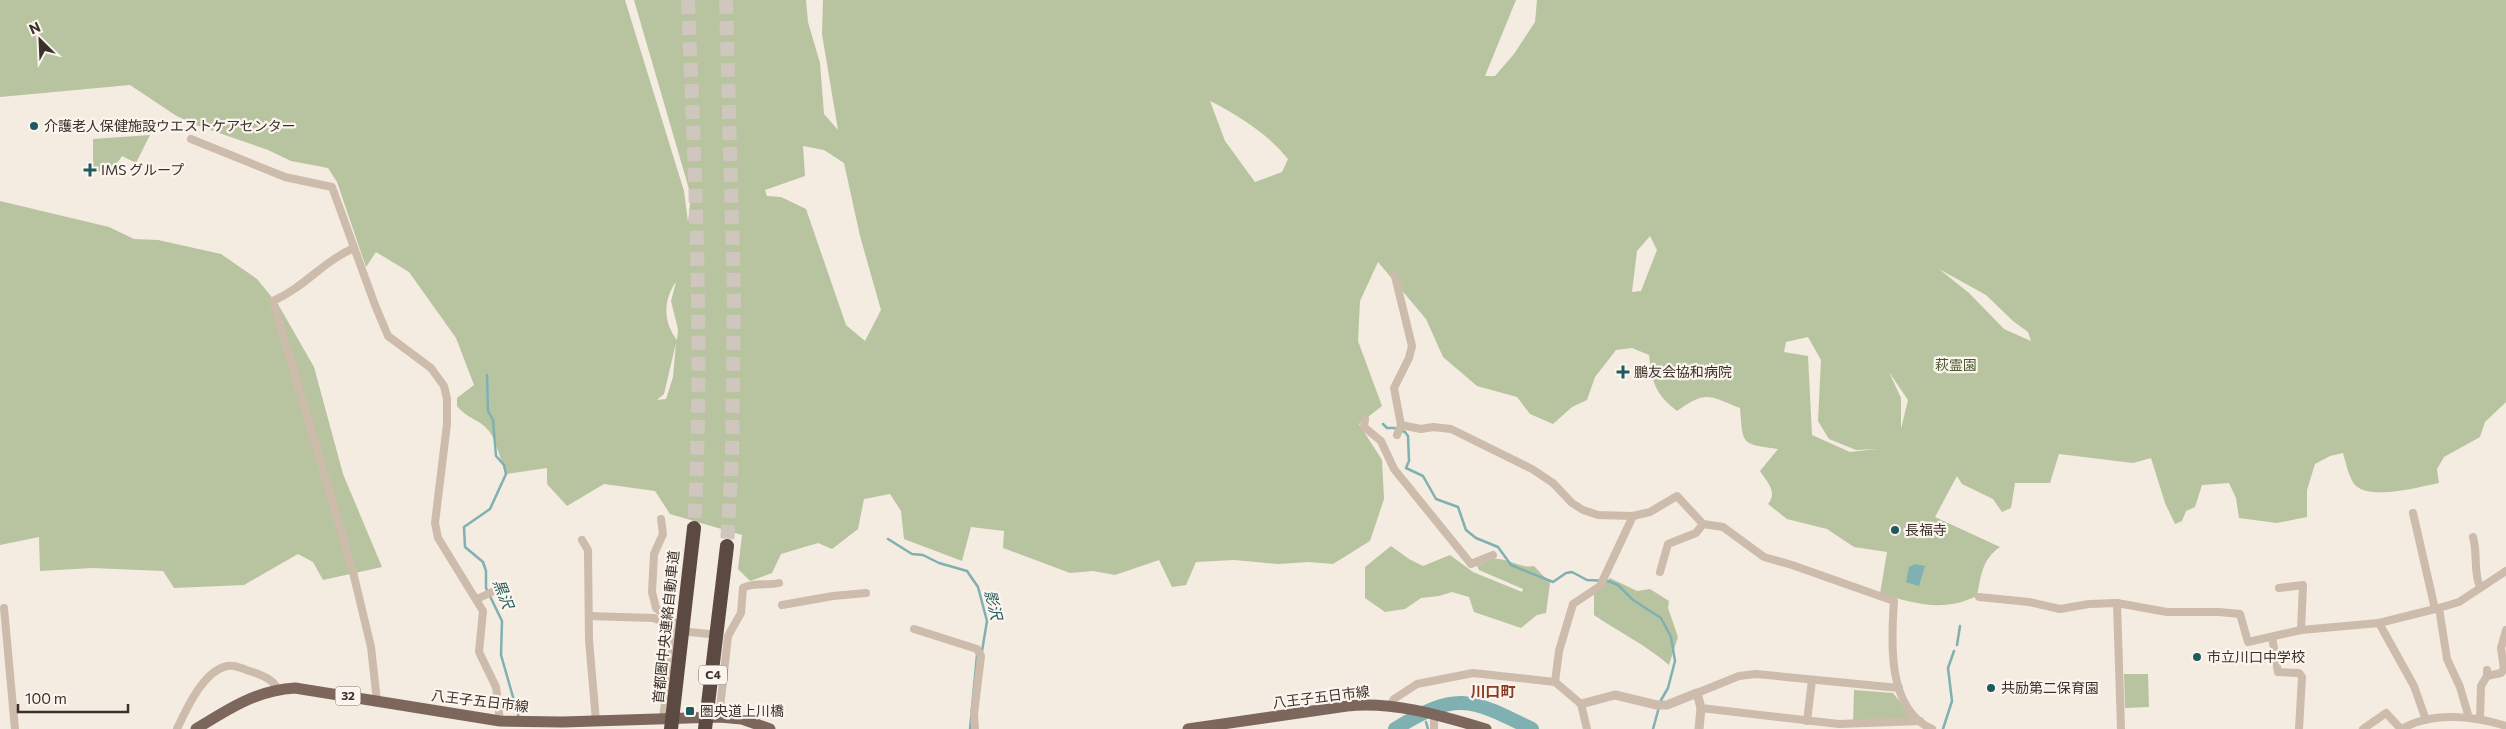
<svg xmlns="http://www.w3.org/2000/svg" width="2506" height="729" font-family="Commissioner,'Noto Sans JP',sans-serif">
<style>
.green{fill:#b8c4a0;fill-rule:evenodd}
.water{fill:#7fb0b2}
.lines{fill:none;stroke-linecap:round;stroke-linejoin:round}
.stream{stroke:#7fb0b2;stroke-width:2.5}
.river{stroke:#7fb0b2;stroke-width:14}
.motorway-tunnel{stroke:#cfc6bd;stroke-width:14;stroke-dasharray:14 7;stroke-linecap:butt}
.minor{stroke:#cdbbac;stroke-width:8}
.tertiary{stroke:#cdbbac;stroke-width:9}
.primary{stroke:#7d675c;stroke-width:11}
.motorway{stroke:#5c4a42;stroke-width:14}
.poi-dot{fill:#1f5a5e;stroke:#fbf5ee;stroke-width:2}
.labels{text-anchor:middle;stroke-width:4.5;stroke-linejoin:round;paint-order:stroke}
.shield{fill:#fbf5ee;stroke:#756b66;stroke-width:1}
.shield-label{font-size:12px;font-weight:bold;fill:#3b302b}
.poi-label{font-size:14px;fill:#3b302b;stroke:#fbf5ee;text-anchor:start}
.park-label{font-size:14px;fill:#4a5a2e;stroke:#fbf5ee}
.street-label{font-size:14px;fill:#3b302b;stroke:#fbf5ee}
.water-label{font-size:15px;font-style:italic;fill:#1f5a5e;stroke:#fbf5ee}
.neighbourhood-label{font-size:15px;font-weight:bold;fill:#8c3b22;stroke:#fbf5ee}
</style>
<rect width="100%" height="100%" fill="#f4ebe1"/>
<!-- green -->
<g class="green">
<path d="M0,0H625L684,191L688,222L691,196L634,0H806L808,22L820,63L824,114L838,130L822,34L823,0H1516L1485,76H1495L1514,54L1535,22L1537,0H2506V402L2485,422L2480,437L2444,457L2437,469L2439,483C2419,487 2372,500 2356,486C2349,479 2346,463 2343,453L2330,456L2315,464L2307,490V517L2277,523L2239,518L2236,498L2229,483L2202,485L2195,507L2186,511L2182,521L2175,524L2165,503L2151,458L2133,463L2059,454L2050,483H2015L2011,508L2002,512L1993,499L1962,484L1957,476L1935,517L2000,547C1982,559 1981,576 1977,596C1940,613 1917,603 1880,594L1887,552L1854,547L1827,529L1787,519L1768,504C1778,492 1767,482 1760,471L1778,449C1741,444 1743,445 1740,408C1708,396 1707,390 1677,411C1655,394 1652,382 1649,355L1632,348L1616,350L1595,377L1587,400L1572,407L1553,424L1530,414L1517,397L1477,386L1443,357L1426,319L1378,262L1360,301L1358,341L1382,406L1359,424L1382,460L1384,499L1370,541L1333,564L1309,562L1278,564L1234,560L1196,562L1186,585L1172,587L1159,560L1115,575L1093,571L1070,573L1003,548L1004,531L971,527L962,561L904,539L901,511L890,494L864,499L858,529L832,549L818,543L781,554L772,573L750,581L738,569L742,535L670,514L655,491L604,484L567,506L547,484V468L506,474C501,463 496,438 488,430C479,419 466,418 457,406V398L474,385L456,338L409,272L376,252L366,267L337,182L328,168L291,161L268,150L193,124L175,115L130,85L0,97ZM1210,101C1238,115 1268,134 1288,159L1282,172L1255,182L1225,141ZM803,146L824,150L844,163L860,236L881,310L865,341L846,325L806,209L781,197L767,196L765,190L805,176ZM1650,236L1657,250L1641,291L1632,292L1637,251ZM1939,269L1986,295L2013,321L2028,332L2031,341L2004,329L1969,293ZM676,282L671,301L678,329L677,340C663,322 663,300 676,282ZM1808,337L1821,360L1818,421L1829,439L1856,450L1877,449L1850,452L1812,435L1808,356L1784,352L1786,342ZM676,343L673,377L666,399L657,400L664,394ZM1889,372L1908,400L1901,429V398Z"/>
<path d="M150,135L136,163L122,156C116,168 101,173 88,172L87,165L93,162V139Z"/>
<polygon points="0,201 109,227 134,239 158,240 221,254 257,279 279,306 314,367 343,474 382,567 323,580 313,562 298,554 244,585 174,588 163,571 92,568 40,571 39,537 0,545"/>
<path d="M1391,546L1409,559L1423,566L1450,555L1473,572L1522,592L1523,589L1479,570L1477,566C1482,564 1487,560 1492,559C1507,557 1520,569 1534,566L1550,583L1546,613L1537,615L1521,628L1474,612L1469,597L1452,592L1439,596L1421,598L1405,609L1385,612L1365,598V567Z"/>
<path d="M1610,578L1637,591L1650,589L1669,601L1668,608L1678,637L1669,665C1646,645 1619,632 1594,615V594Z"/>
<polygon points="2124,674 2148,674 2149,707 2125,708"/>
<polygon points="1854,690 1893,693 1916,722 1853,723"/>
</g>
<!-- water -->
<polygon class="water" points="1915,564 1925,566 1919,586 1906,582 1909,567"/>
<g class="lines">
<!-- stream -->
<g class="stream">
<polyline points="487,375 488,411 493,420 496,456 504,465 506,474 490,509 464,527 465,547 483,562 486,571 486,588 502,621 501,655 519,718"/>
<polyline points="1383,424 1387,428 1394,428 1405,432 1408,436 1409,461 1406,468 1423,476 1436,499 1458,507 1466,530 1476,538 1498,547 1511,565 1553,582 1566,573 1572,572 1587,580 1608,581 1618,585 1633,600 1661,618 1671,637 1675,661 1668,688 1661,700 1653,729"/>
<polyline points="888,539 912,554 923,555 939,563 967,571 978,587 987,621 982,651 977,655 970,729"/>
<polyline points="1957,645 1960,626"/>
<polyline points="1426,722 1428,729"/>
<polyline points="1943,729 1952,701 1948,668 1954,651"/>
</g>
<!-- river -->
<path class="river" d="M1395,729C1457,691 1469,698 1532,729"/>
<!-- motorway-tunnel -->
<g class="motorway-tunnel">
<path d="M688,0C695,176 704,352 694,528"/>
<polyline points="726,0 734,296 732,457 727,546"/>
</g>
<!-- minor -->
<g class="minor">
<polyline points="191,139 285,177 332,187 375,305 388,336 431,368 444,386 447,399 447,424 435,523 438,538 483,611 479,652 496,687 500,721"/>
<path d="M354,248C322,262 305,287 273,301L352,568L371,647L377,701"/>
<polyline points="1395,276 1412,346 1409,358 1394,388 1401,425 1397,435"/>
<polyline points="1365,419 1364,427 1381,441 1394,469 1471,564 1493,555"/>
<path d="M1401,425L1421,429L1433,427L1451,429L1532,469L1553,483L1572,503L1583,510L1598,515L1633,516L1650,512L1677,496L1703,524L1723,527L1764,557L1792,565L1894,601C1891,642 1887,709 1932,729"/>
<polyline points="2413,513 2435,609"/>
<polyline points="661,519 663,534 654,554 652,592 656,608 675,623 663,718"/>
<path d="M2473,537C2478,554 2473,571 2480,587"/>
<polyline points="582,540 588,550 589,640 596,721"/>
<polyline points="1660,572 1668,544 1696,533 1703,524"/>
<polyline points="2279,588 2303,585 2301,630"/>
<polyline points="1979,597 2029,602 2060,609 2089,604 2117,603 2167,612 2219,612 2240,614 2248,642 2301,630 2379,623 2439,608 2459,602 2506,571"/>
<polyline points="477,599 492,592"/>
<polyline points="2117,603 2121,729"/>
<polyline points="782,605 833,596 866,593"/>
<polyline points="4,608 15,729"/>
<polyline points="2439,608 2447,659 2460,687 2469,718"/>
<polyline points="589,616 654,618 674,627"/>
<polyline points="2379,623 2414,686 2426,720"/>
<polyline points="914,629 977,649 981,656 974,714 975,729"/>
<polyline points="680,631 719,635"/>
<polyline points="2272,637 2278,672 2299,673 2302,677 2299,729"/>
<polyline points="2487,670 2487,676 2501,673 2504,669 2501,648 2506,630"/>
<polyline points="1555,682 1559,651 1573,604 1600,586 1633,516"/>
<polyline points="1697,693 1739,676 1756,674 1899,688"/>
<polyline points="1390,706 1394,699 1417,684 1473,673 1555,682 1581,704 1587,729"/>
<polyline points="1701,708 1839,724 1920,721"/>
<path d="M719,717L728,636L741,613L743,588C753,582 768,586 779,583"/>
<polyline points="2480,718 2481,686 2487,676"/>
<polyline points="1807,721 1812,680"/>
<path d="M177,729C186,710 203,671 227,666C235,665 242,668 249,671C260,674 273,679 278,689"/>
<polyline points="1434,729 1434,716"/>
<polyline points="2363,729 2386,713 2401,729"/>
<path d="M2402,729C2431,711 2475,716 2506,726"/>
</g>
<!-- tertiary -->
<polyline class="tertiary" points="1581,704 1615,695 1657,705 1667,705 1697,693 1701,708 1699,729"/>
<!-- primary -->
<g class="primary">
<path d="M196,729C228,709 257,690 295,688L500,721L563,722L719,717L742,719L770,729"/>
<path d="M1188,729L1347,706C1394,701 1442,716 1486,729"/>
</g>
<!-- motorway -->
<g class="motorway">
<polyline points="671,729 694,528"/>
<polyline points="705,729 727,546"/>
</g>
</g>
<!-- markers -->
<g class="poi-dot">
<circle cx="34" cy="126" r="5"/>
<path d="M87.5 162.5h5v5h5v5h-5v5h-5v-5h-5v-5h5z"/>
<path d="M1620.5 364.5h5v5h5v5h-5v5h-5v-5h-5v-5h5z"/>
<circle cx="1895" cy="530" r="5"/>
<circle cx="2197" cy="657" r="5"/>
<circle cx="1991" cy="688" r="5"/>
<rect x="685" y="706" width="10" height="10" rx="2.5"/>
</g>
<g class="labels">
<!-- shield labels -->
<g class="shield">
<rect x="699" y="665.5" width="28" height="19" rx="4"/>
<rect x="335.5" y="686.5" width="25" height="19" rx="4"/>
</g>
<g class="shield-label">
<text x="713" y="679">C4</text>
<text x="348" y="700">32</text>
</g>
<!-- poi labels -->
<g class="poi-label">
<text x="44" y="131">介護老人保健施設ウエストケアセンター</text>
<text x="101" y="175">IMS グループ</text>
<text x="1634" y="377">鵬友会協和病院</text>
<text x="1905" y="535">長福寺</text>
<text x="2207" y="662">市立川口中学校</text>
<text x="2001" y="693">共励第二保育園</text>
<text x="700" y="716">圏央道上川橋</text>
</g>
<!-- park labels -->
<g class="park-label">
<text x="1956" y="370">萩霊園</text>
</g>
<!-- street labels -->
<g class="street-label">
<text transform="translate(666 627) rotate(-84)" y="5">首都圏中央連絡自動車道</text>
<text transform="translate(1321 697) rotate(-7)" y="5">八王子五日市線</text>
<text transform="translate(480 701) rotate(7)" y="5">八王子五日市線</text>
</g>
<!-- water labels -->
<g class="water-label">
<text transform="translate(503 594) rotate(69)" y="5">黒沢</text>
<text transform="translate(993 605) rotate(77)" y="5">影沢</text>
</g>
<!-- neighbourhood labels -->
<g class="neighbourhood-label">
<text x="1493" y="697">川口町</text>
</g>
</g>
<!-- north arrow -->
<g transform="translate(40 40) rotate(336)" stroke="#fbf5ee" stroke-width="4" paint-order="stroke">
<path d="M0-4L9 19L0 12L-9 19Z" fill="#3b302b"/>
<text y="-8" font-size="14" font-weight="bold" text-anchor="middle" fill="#3b302b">N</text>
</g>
<!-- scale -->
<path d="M18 704v8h110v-8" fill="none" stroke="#3b302b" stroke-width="2.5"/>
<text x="25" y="704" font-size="15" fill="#3b302b" stroke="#fbf5ee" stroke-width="4" paint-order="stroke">100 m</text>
</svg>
